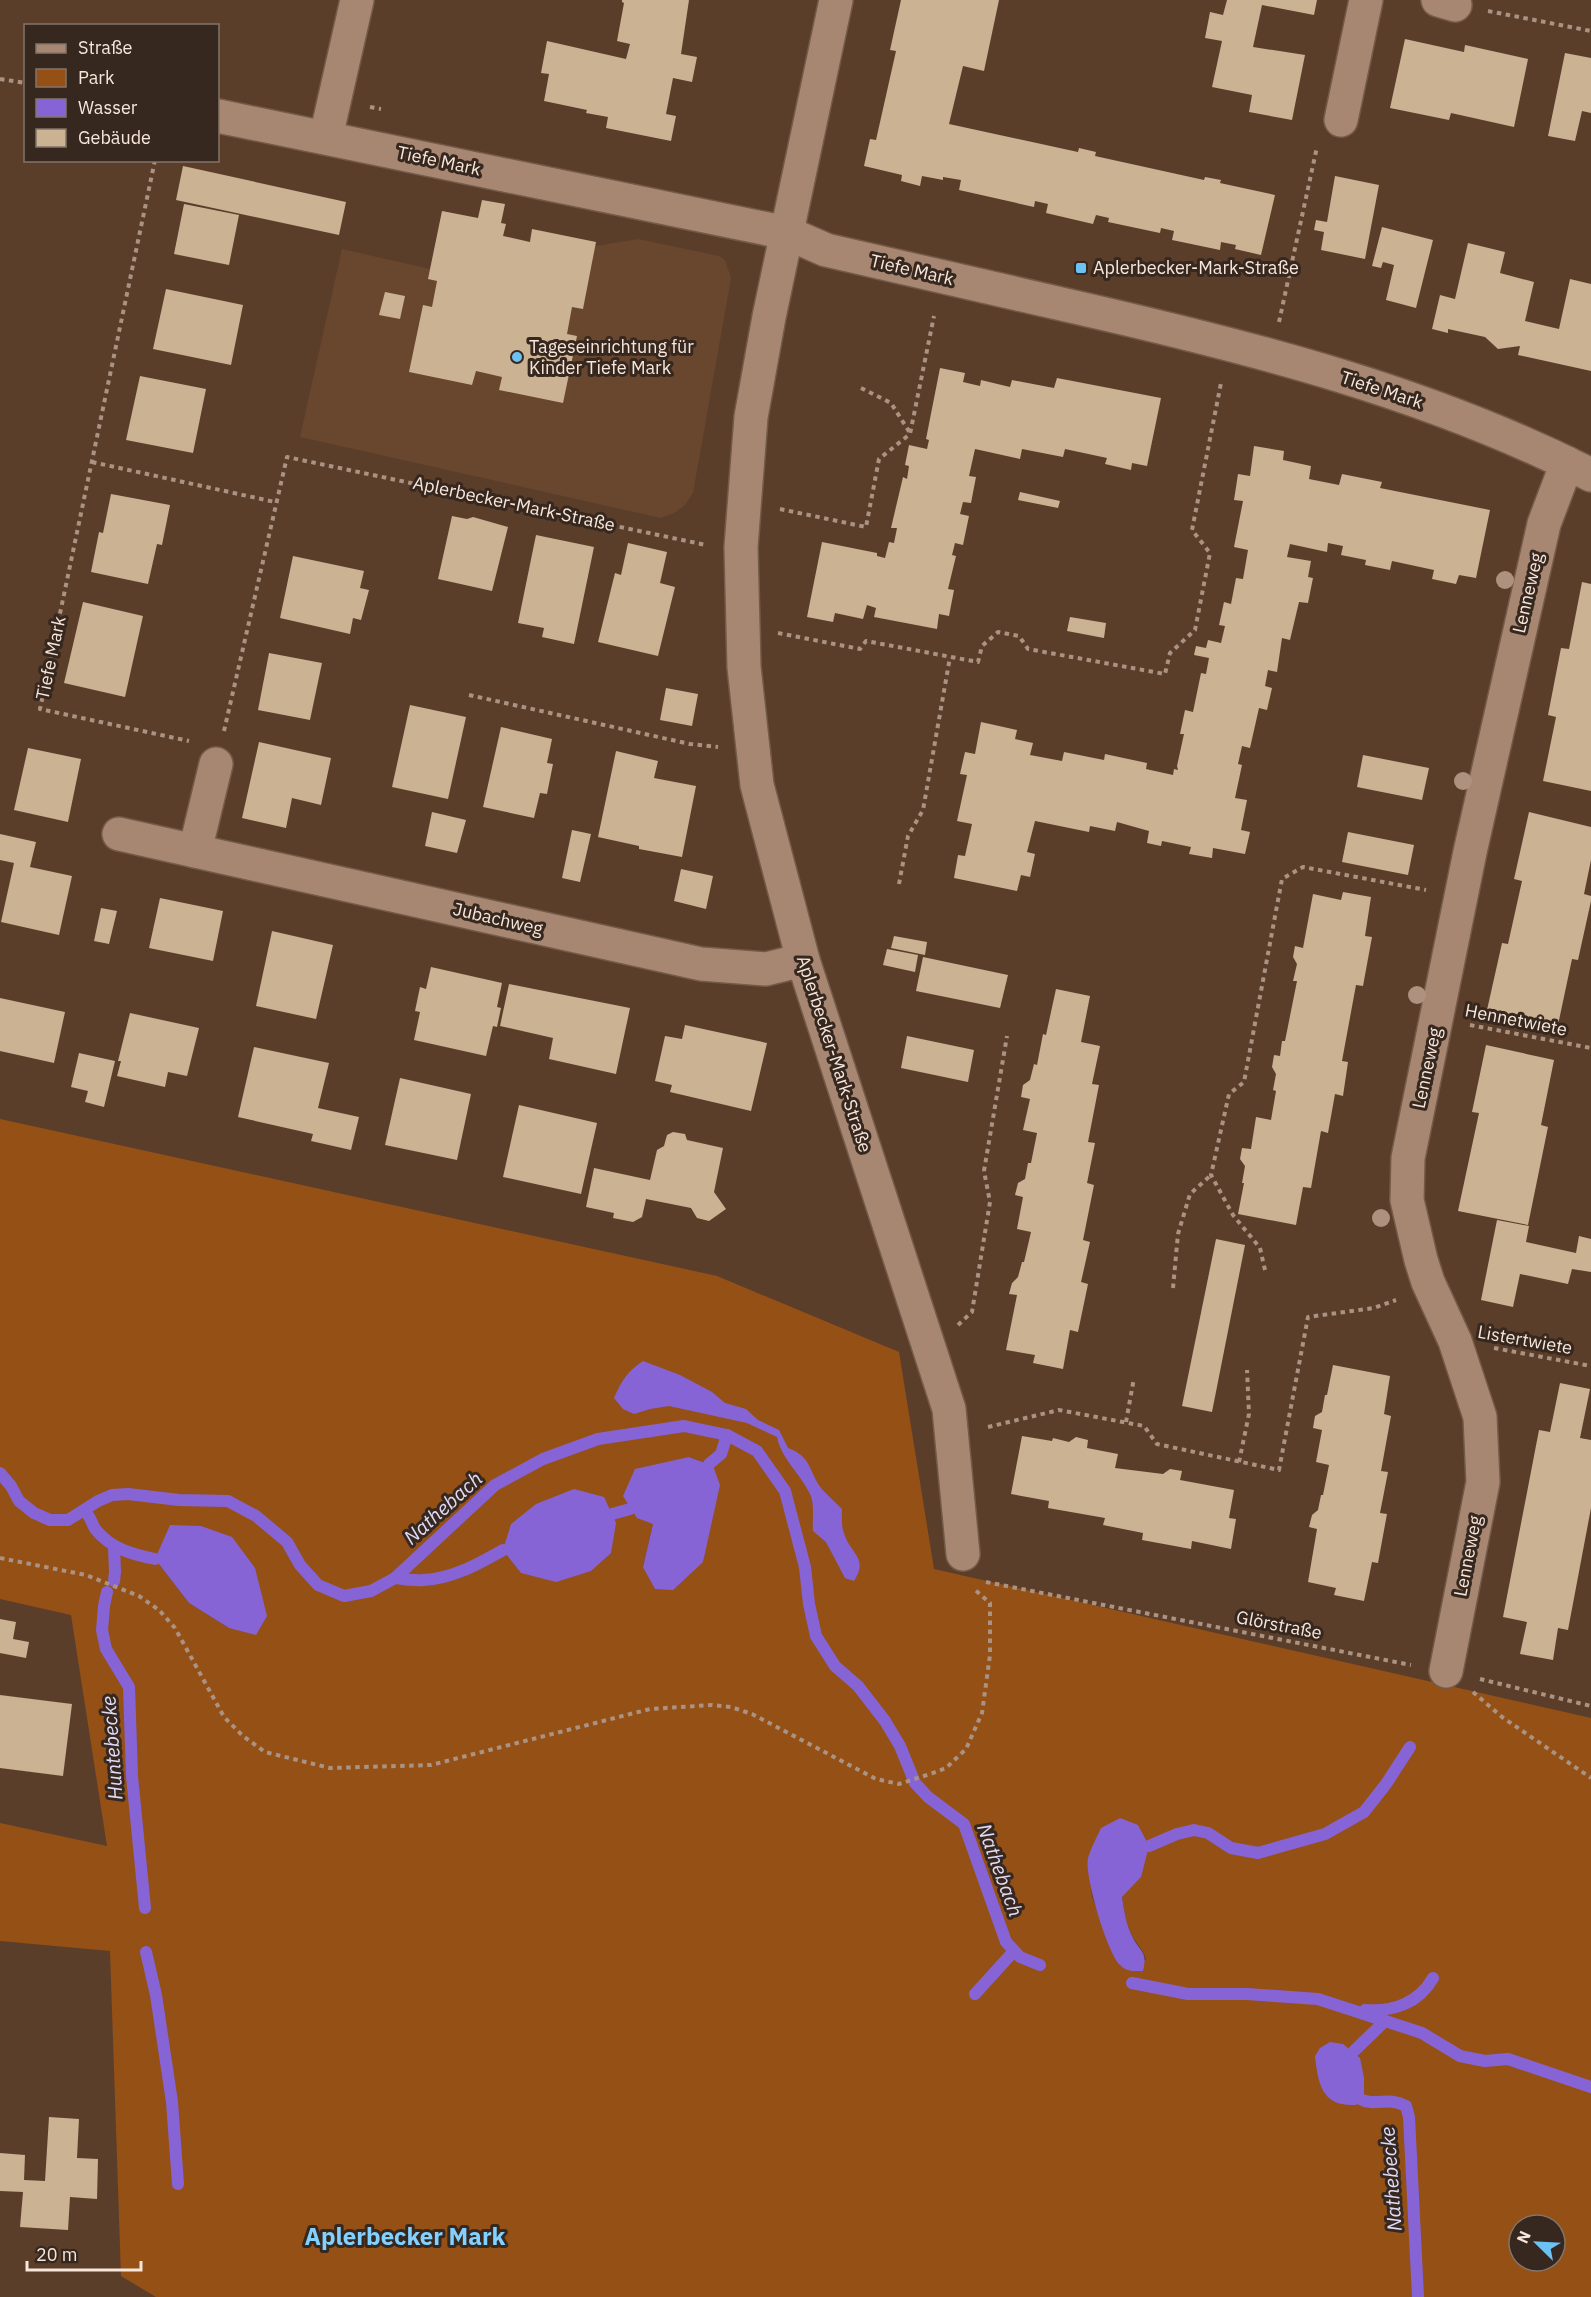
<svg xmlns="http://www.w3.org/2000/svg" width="1591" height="2297" font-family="'IBM Plex Sans',sans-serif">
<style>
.built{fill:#69462e}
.green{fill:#955016;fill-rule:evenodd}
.water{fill:#8764d6}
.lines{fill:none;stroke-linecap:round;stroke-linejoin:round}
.stream{stroke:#8764d6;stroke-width:12}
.building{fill:#cab292}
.street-casing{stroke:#735a49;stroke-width:36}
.path{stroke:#aa9383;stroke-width:4;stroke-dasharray:4.5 4.5;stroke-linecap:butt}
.street{stroke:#a88772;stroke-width:33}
.tree{fill:#ae917e}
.poi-dot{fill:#6cc2f3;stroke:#36281f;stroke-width:2}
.labels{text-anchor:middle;stroke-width:6;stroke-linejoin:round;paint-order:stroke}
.street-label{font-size:18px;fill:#f8e6da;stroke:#36281f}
.poi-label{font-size:18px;fill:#f8e6da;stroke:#36281f;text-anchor:start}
.water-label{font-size:20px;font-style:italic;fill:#e1dbf8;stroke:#36281f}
.district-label{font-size:24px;font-weight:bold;fill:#82d1fe;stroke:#36281f}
</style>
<rect width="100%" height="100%" fill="#5b3e2a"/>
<!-- built -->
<polygon class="built" points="442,211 506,224 503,236 529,242 532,229 596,242 596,246 638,239 719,256 725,260 731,278 693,493 685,505 674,513 661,518 300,437 342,249 430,269"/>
<!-- green -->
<path class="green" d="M0,1119L717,1276L899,1352L934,1569L1591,1718V2297H156L121,2276L110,1951L0,1941V1823L107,1846L71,1615L0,1599ZM689,1457L713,1466L708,1532L703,1562L643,1567L653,1524ZM155,1559L229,1628L189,1603ZM1088,1859L1141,1877L1122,1896C1124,1911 1126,1927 1134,1939C1139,1947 1144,1951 1146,1960L1120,1966L1106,1936L1092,1896ZM1519,2225H1555V2261H1519Z"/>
<!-- water -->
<g class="water">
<path d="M643,1361L680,1375L712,1392L725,1403L746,1409L758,1420L779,1430L788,1448C812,1457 808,1470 821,1488C827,1495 835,1502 842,1509C842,1516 841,1526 844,1533C850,1554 869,1557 854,1581L845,1578L826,1542L813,1531C812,1520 815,1504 810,1494C800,1473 782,1460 777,1437L747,1423L669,1406L650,1409L634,1414L623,1409L614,1398C621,1381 628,1371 643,1361Z"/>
<polygon points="689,1457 713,1466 720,1485 703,1562 673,1590 655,1589 643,1567 653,1524 637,1518 623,1496 635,1469"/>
<polygon points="574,1489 604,1497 616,1523 611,1553 591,1571 556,1582 521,1573 503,1550 511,1524 536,1504"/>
<polygon points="170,1525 201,1526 232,1537 255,1568 267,1616 256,1635 229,1628 189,1603 155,1559"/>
<path d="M1120,1818L1138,1825L1149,1846L1141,1877L1122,1897C1124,1910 1126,1925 1133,1938C1141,1953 1148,1952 1143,1971C1136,1971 1127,1972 1121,1966C1108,1956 1084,1875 1088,1858C1091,1848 1097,1837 1101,1828Z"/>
<path d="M1330,2042L1343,2044L1360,2058L1364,2078V2094L1356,2105C1322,2107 1318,2084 1315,2056L1320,2048Z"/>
</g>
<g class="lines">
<!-- stream -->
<g class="stream">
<polyline points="709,1464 721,1454 727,1435"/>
<polyline points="0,1473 11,1486 19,1501 34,1513 50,1520 68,1520 98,1501 112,1495 128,1494 179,1500 228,1501 256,1516 287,1542 300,1565 318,1585 344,1596 371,1591 395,1578 495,1485 543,1459 598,1439 684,1426 727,1435 757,1451 785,1491 805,1567 809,1604 816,1636 835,1666 858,1686 885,1721 900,1746 915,1783 928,1797 964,1824 1006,1942 1020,1957 1040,1965"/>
<path d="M84,1511C92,1517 91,1524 96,1530C112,1549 131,1554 155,1559"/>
<polyline points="612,1514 630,1509"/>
<path d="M395,1578C404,1579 414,1581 423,1580C452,1579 478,1564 503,1550"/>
<polyline points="114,1581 115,1572 114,1547"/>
<polyline points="107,1592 104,1606 102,1630 106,1649 129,1687 132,1776 145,1908"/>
<polyline points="1149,1846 1177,1834 1194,1830 1208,1833 1231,1848 1258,1853 1325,1834 1364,1812 1386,1784 1410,1747"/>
<polyline points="146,1952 156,1995 172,2102 178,2184"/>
<polyline points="1132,1983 1188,1994 1247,1994 1318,1999 1422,2033 1460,2056 1485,2061 1508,2059 1591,2087"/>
<polyline points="975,1994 1014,1951"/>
<path d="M1365,2010C1393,2012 1419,2003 1433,1978"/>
<polyline points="1354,2051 1385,2021"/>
<path d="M1360,2099C1375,2107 1388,2096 1406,2106L1409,2117L1418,2297"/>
</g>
</g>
<!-- building -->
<g class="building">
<polygon points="622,0 689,0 681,54 697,57 692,82 673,78 666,114 676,116 671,141 606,128 608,117 586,113 587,110 544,101 549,74 541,73 547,41 626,59 630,44 617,41 624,3 622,2"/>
<polygon points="901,0 999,0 984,71 963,66 949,124 1078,152 1079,148 1096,152 1095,156 1204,180 1205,177 1221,180 1220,183 1275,195 1261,255 1235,249 1236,245 1221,242 1220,250 1172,240 1174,231 1161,228 1160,233 1108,222 1109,218 1096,215 1093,224 1046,213 1048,204 1035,201 1034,207 959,190 961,180 943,177 943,180 922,176 920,186 901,181 902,175 864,166 870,139 876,140 896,51 890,50"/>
<polygon points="1227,0 1317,0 1314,15 1262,5 1253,47 1305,55 1292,120 1249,112 1252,95 1212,87 1222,41 1205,38 1210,12 1223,15"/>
<polygon points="1405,39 1464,52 1465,45 1528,59 1514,127 1451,113 1449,120 1390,108"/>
<polygon points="1565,53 1591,58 1591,113 1582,111 1575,141 1548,136"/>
<polygon points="183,166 346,202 339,235 176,200"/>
<polygon points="1335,176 1379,185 1365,259 1321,250 1324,232 1314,230 1316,220 1327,222"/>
<polygon points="482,200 505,204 501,223 506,224 503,236 530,242 532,229 596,242 583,309 572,307 567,334 577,336 563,403 499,390 502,377 476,371 472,385 409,372 423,305 432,307 437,281 428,279 442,211 478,218"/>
<polygon points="184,204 239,215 229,265 174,254"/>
<polygon points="1382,227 1433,240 1416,308 1386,300 1394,265 1383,262 1381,268 1372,266"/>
<polygon points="1468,243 1505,252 1500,273 1534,282 1525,321 1559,329 1570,279 1591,284 1591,371 1518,355 1520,346 1498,349 1485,337 1448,329 1448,333 1432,329 1440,295 1455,299"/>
<polygon points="166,289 243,305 231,365 153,349"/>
<polygon points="385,292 405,296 400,319 379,315"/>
<polygon points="940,368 965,373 963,382 980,386 981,380 1010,387 1012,380 1054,388 1057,378 1161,398 1147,466 1132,463 1131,470 1105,464 1107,458 1065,449 1063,457 1022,449 1020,459 975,449 969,476 976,477 971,503 963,502 960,514 969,516 963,545 955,543 952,555 956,556 948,589 954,590 949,616 939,614 937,629 874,617 876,608 867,605 863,619 835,613 833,622 807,617 822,542 877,553 877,556 885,558 889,542 894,543 897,528 891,528 903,477 907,479 909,466 905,465 909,445 927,449 929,440 926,439"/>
<polygon points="140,376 206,389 193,453 126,440"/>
<polygon points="1254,446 1284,451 1283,460 1311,466 1309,479 1339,485 1342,474 1382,482 1380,488 1490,510 1476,578 1459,575 1456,584 1432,579 1434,570 1392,561 1390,570 1365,565 1366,560 1341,555 1343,546 1328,543 1327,552 1290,544 1287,557 1311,561 1308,577 1313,578 1308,603 1299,602 1290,640 1282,638 1277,672 1268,670 1265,686 1272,688 1267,710 1259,708 1250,748 1242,746 1238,764 1242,765 1235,798 1247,800 1241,830 1250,832 1245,854 1213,848 1212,858 1189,854 1191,847 1162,841 1161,846 1147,843 1149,831 1117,822 1115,831 1090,826 1089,832 1035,821 1027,852 1035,854 1030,877 1021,875 1017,891 954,878 958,855 965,856 972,824 957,821 967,775 960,774 965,752 975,754 981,722 1017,730 1015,739 1033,743 1030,755 1062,761 1064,752 1104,760 1105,754 1147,763 1146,769 1173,775 1174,769 1178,770 1177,766 1184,734 1180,734 1185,710 1193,712 1201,673 1206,674 1209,658 1194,655 1196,646 1206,648 1208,640 1221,643 1225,626 1219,625 1224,602 1231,604 1236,578 1243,579 1248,550 1234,547 1243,501 1234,500 1238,474 1250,476"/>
<polygon points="1020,492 1060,501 1058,508 1018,500"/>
<polygon points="111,494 170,505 162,545 157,544 148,584 91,572 99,532 103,533"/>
<polygon points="452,516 467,519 473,517 508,527 492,591 438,579"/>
<polygon points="536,535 594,547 574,644 542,637 544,628 518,623"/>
<polygon points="628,543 667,552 660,583 675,587 658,656 598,642 615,573 621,575"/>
<polygon points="293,556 364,571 360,588 369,590 361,620 353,618 350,634 280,618"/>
<polygon points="1582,582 1591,584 1591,791 1543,781 1556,717 1548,715 1561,648 1569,649"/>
<polygon points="83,602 143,616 125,697 64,683"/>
<polygon points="1070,617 1106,623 1104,638 1067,631"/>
<polygon points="269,653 322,663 310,720 258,710"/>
<polygon points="666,688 698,694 692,726 660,720"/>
<polygon points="410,705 466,717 448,799 392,787"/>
<polygon points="501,727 552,739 547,763 553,764 547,794 540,793 534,818 483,807"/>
<polygon points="259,742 331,758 321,805 292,798 286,828 242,818"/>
<polygon points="28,748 81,759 68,822 14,810"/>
<polygon points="616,751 658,761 654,778 696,786 682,857 639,849 639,846 598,837"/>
<polygon points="1363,755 1429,768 1422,800 1357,787"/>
<polygon points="432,812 466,820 457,853 425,846"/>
<polygon points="1529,812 1591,827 1591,860 1584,894 1591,896 1591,901 1578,960 1572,959 1558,1025 1487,1010 1502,943 1508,944 1522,881 1514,879"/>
<polygon points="572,830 591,834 580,882 562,878"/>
<polygon points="1348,832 1414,845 1408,875 1342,862"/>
<polygon points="0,834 36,842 30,867 72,876 59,935 1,922 14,863 0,860"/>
<polygon points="681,869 713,876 706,909 674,901"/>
<polygon points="1343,892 1371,897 1365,936 1372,937 1363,986 1356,985 1342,1061 1348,1062 1343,1096 1335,1094 1328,1133 1321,1131 1311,1188 1303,1187 1296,1225 1238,1214 1244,1183 1242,1183 1245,1166 1240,1159 1242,1148 1251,1149 1256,1117 1271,1120 1276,1091 1273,1090 1276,1074 1272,1067 1274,1055 1280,1056 1282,1041 1285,1041 1297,981 1293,981 1297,964 1293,957 1295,946 1303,948 1313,894 1341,900"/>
<polygon points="160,898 223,911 213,961 149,948"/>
<polygon points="101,908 117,911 109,944 94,941"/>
<polygon points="272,931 333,945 316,1019 256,1006"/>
<polygon points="894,936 927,942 925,955 891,948"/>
<polygon points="887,949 918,955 915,972 883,965"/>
<polygon points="923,957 1008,975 1000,1008 916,991"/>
<polygon points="431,967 502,983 497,1007 501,1008 497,1027 493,1026 486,1056 414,1040 420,1012 415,1011 420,987 426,989"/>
<polygon points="509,984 630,1008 616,1074 549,1059 553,1038 500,1026"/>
<polygon points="1056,989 1090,996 1081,1042 1100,1046 1092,1084 1099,1085 1088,1142 1095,1143 1087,1183 1094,1185 1083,1240 1090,1242 1081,1282 1088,1284 1078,1332 1070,1330 1063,1369 1033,1363 1035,1355 1006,1350 1017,1295 1009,1294 1012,1283 1018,1277 1022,1262 1024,1262 1031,1232 1017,1229 1023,1197 1015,1195 1018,1183 1025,1179 1028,1163 1031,1163 1037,1133 1023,1130 1030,1099 1021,1097 1023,1085 1030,1080 1034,1064 1037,1065 1043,1034 1046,1035"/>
<polygon points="0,998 65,1012 54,1063 0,1051"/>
<polygon points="130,1013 199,1028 187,1076 168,1072 165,1087 117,1076 121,1061 118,1061"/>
<polygon points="685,1025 767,1043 751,1111 670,1092 672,1085 655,1081 665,1036 682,1039"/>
<polygon points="907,1036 974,1050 968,1082 901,1068"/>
<polygon points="1486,1045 1554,1060 1541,1125 1548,1127 1528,1225 1458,1211 1479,1113 1472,1112"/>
<polygon points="254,1047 329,1063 318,1108 359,1117 351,1150 311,1141 313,1134 238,1117"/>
<polygon points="79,1053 115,1061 104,1107 85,1102 88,1091 71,1087"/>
<polygon points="400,1078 471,1094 457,1160 385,1145"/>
<polygon points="519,1105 597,1123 581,1194 503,1177"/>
<polygon points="673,1132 685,1134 687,1140 723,1148 714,1192 726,1209 709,1221 697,1218 691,1208 646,1199 642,1217 633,1222 613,1218 614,1213 586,1207 594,1168 650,1180 657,1150 664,1146 667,1135"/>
<polygon points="1497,1220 1529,1226 1526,1242 1576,1253 1579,1236 1591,1239 1591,1272 1572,1269 1568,1284 1520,1274 1513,1307 1481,1300"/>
<polygon points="1216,1239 1245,1245 1212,1412 1182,1406"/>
<polygon points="1333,1365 1390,1376 1384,1414 1391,1416 1381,1471 1388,1472 1380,1513 1387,1514 1378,1563 1372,1562 1364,1601 1334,1595 1336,1588 1308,1582 1317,1529 1309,1527 1312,1515 1318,1510 1321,1495 1323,1495 1329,1465 1316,1462 1322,1430 1313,1428 1315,1416 1322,1412 1325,1395 1327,1395"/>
<polygon points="1560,1383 1590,1389 1580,1438 1591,1440 1591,1508 1568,1630 1558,1628 1553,1660 1520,1654 1527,1622 1503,1617 1539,1430 1550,1432"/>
<polygon points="1022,1436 1052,1441 1053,1438 1069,1442 1076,1437 1088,1440 1087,1448 1118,1454 1115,1468 1163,1474 1170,1469 1182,1471 1180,1480 1234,1490 1229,1518 1236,1519 1231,1549 1192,1541 1191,1549 1142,1540 1143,1533 1103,1525 1105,1518 1048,1508 1049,1501 1011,1494"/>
<polygon points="0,1619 16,1622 13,1639 29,1642 26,1658 0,1653"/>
<polygon points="0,1695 72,1704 63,1776 0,1768"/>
<polygon points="49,2117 79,2119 77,2158 98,2159 97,2199 70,2197 68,2230 20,2227 23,2192 0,2191 0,2153 25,2155 24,2180 45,2181"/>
</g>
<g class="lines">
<!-- street casing -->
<g class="street-casing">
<g id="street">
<polyline points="836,0 769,317 751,417 741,547 744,667 757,785 803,960 949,1409 963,1554"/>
<polyline points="1438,0 1455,5"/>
<path d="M218,116L787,233L826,250C910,269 994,288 1079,308C1254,348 1430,393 1591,475"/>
<polyline points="1341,120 1366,0"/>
<polyline points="326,137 357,0"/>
<polyline points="119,834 701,964 766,969 803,960"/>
<polyline points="195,851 216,764"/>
<polyline points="1446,1671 1483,1482 1480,1417 1455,1341 1428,1282 1421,1260 1407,1200 1408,1158 1470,852 1544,524 1567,463"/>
</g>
</g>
<!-- path -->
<g class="path">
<polyline points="1488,11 1591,31"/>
<polyline points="0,79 26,83"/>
<polyline points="370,107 381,109"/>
<polyline points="155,160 40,709 189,741"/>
<polyline points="1279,322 1317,147"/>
<polyline points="861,388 891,403 910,433"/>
<polyline points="92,462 275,502"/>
<polyline points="780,509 866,527 879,459 910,434 934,316"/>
<polyline points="778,633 860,649 866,641 978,662 982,646 998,632 1019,636 1028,649 1165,674 1170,653 1195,630 1210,553 1192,530 1221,383"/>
<polyline points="469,695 690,744 718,747"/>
<polyline points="224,731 287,457 706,545"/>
<polyline points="899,884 908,836 923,810 950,657"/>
<polyline points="1470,1025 1591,1048"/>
<polyline points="1265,1270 1260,1248 1233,1215 1211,1175 1229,1094 1244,1082 1282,879 1303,867 1426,890"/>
<polyline points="1173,1288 1178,1234 1190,1194 1211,1175"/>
<polyline points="958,1325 972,1312 990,1202 984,1171 1007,1036"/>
<polyline points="1494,1348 1591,1366"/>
<polyline points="1126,1422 1134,1378"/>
<polyline points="988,1427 1059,1410 1144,1426 1157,1444 1279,1470 1308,1317 1374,1308 1396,1300"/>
<polyline points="1239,1462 1249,1414 1247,1370"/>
<polyline points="0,1558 86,1575 139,1596 159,1610 175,1628 224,1717 243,1736 265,1752 330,1768 431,1765 650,1709 712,1705 731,1707 752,1714 876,1779 899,1784 933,1773 946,1768 966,1749 982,1713 990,1655 990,1603 974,1589"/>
<polyline points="986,1582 1411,1665"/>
<polyline points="1480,1679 1591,1706"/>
<polyline points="1473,1692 1502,1717 1591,1778"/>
</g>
<!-- street -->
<use href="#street" class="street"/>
</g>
<!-- trees -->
<g class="tree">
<circle cx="1505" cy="580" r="9"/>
<circle cx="1463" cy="781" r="9"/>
<circle cx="1417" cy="995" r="9"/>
<circle cx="1381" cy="1218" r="9"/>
</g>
<!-- markers -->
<g class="poi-dot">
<rect x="1075" y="262" width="12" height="12" rx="3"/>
<circle cx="517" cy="357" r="6"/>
</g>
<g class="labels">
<!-- street labels -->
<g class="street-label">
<text transform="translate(439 161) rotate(12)" y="6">Tiefe Mark</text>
<text transform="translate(912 270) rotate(13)" y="6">Tiefe Mark</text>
<text transform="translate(1382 390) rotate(18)" y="6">Tiefe Mark</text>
<text transform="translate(514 504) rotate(12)" y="6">Aplerbecker-Mark-Straße</text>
<text transform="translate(1528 593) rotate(-77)" y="6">Lenneweg</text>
<text transform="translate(51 658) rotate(-78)" y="6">Tiefe Mark</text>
<text transform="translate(498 919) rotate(13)" y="6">Jubachweg</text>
<text transform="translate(1516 1020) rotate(11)" y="6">Hennetwiete</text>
<text transform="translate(834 1054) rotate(72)" y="6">Aplerbecker-Mark-Straße</text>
<text transform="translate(1427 1068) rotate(-78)" y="6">Lenneweg</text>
<text transform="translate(1525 1340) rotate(10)" y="6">Listertwiete</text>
<text transform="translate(1468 1556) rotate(-79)" y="6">Lenneweg</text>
<text transform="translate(1279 1625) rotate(11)" y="6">Glörstraße</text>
</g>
<!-- poi labels -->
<g class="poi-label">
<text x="1093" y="274">Aplerbecker-Mark-Straße</text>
<text x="529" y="353">Tageseinrichtung für<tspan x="529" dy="21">Kinder Tiefe Mark</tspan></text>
</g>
<!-- water labels -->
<g class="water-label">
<text transform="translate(443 1508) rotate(-42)" y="7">Nathebach</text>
<text transform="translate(112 1748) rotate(-94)" y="7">Huntebecke</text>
<text transform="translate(1000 1870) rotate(70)" y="7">Nathebach</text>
<text transform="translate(1391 2179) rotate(-94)" y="7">Nathebecke</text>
</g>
<!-- district labels -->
<g class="district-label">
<text x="405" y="2245">Aplerbecker Mark</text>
</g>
</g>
<!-- legend -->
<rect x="24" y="24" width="195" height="138" fill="#36281f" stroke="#84746a" stroke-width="1.5"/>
<rect x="36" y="44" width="30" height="9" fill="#a88772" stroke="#84746a" stroke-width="1.5"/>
<text x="78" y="54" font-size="18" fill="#f8e6da">Straße</text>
<rect x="36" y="69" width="30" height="18" fill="#955016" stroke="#84746a" stroke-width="1.5"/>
<text x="78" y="84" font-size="18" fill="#f8e6da">Park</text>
<rect x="36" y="99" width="30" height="18" fill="#8764d6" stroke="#84746a" stroke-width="1.5"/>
<text x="78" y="114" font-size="18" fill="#f8e6da">Wasser</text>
<rect x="36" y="129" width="30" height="18" fill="#cab292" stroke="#84746a" stroke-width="1.5"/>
<text x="78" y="144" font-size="18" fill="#f8e6da">Gebäude</text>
<!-- north arrow -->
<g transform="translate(1537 2243) rotate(294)"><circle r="28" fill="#36281f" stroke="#84746a" stroke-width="1.5"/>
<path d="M0-4.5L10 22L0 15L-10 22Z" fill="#6cc2f3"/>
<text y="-9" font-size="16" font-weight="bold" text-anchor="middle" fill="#f8e6da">N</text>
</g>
<!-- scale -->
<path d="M27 2261v9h114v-9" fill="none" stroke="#f8e6da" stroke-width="3"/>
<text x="36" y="2261" font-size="18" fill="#f8e6da" stroke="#36281f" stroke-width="4.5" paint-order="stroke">20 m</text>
</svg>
